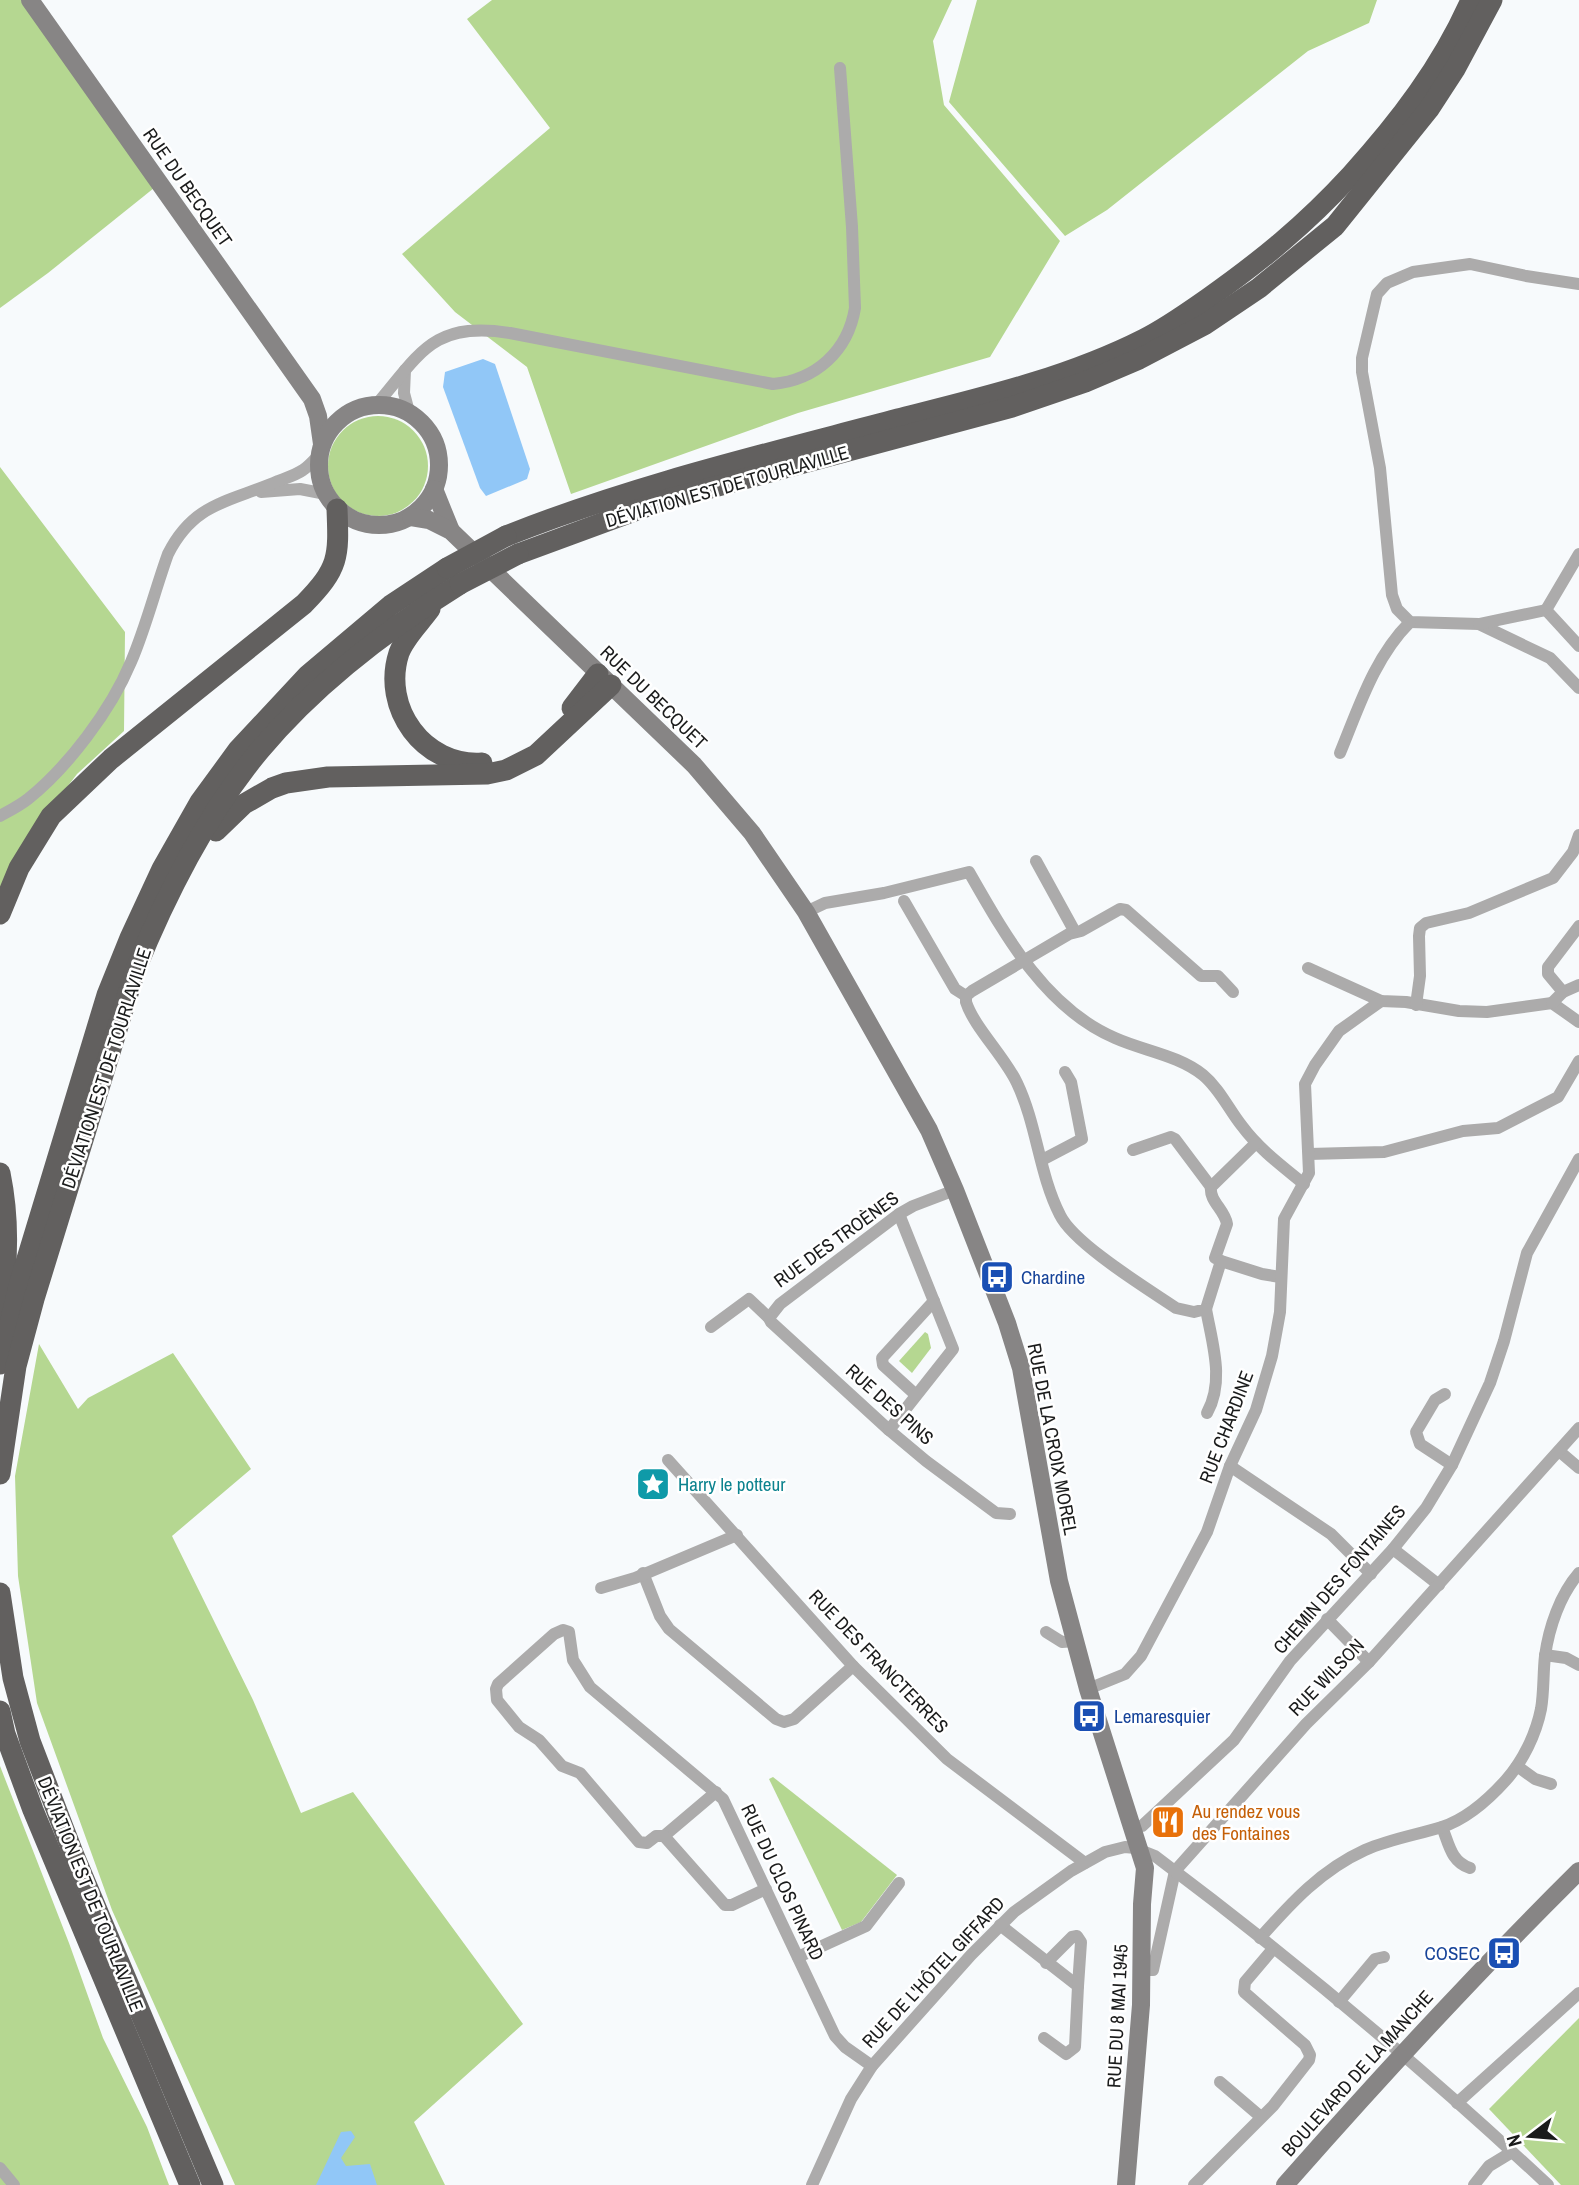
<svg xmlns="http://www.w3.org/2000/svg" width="1579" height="2185" font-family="'Archivo Narrow',sans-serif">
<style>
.green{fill:#b5d791}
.water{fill:#91c7f7}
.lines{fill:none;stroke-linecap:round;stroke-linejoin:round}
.minor{stroke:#acabab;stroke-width:12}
.secondary{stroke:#878585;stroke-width:18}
.trunk{stroke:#62605f;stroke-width:21}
.trunk-bridge{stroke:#62605f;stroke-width:21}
.labels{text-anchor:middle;stroke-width:5;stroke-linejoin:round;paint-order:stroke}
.street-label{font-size:19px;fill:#1a1b1b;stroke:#fff}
.transit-label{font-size:19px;fill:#164399;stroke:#fff;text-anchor:start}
.culture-label{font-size:19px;fill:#0d838f;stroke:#fff;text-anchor:start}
.food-label{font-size:19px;fill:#c56008;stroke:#fff;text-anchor:start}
</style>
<rect width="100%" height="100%" fill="#f7fafc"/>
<!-- green -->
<g class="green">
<polygon points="0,0 30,0 159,184 48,273 0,308"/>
<polygon points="492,0 952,0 933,41 944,105 1060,241 990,357 798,413 571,494 527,367 455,312 402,254 550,128 467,19"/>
<polygon points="977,0 1377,0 1369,23 1308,51 1107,210 1065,236 949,102"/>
<circle cx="378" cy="466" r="50"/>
<polygon points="0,467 125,632 124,731 77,774 19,850 0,893"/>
<polygon points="925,1332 928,1334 931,1348 912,1373 899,1361"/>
<polygon points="39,1344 78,1409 88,1398 173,1353 251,1469 172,1536 253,1700 301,1813 353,1792 523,2024 414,2122 445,2185 235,2185 112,1910 37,1703 18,1576 15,1476"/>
<polygon points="0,1766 69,1943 103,2038 147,2127 169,2185 0,2185"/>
<polygon points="773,1777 897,1875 861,1922 842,1930 769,1779"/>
<polygon points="1579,2018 1579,2185 1561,2185 1489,2109"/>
</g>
<!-- water -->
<g class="water">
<polygon points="483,359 495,364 530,469 527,479 486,496 480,488 443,387 445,372"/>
<polygon points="351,2131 355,2137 341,2158 346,2166 370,2164 377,2185 316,2185 341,2132"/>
</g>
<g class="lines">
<!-- minor -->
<g class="minor">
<polyline points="1579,284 1526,276 1470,264 1413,272 1387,283 1377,294 1362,358 1362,372 1380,468 1392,595 1397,609 1410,622 1479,624 1550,658 1579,688"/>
<polyline points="405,370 404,393 409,412"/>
<path d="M377,404C421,352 434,321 510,333L773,384C816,380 848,351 855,308L852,227L840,68"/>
<polyline points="261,492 300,489 326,494"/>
<polyline points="1579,554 1546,610 1579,646"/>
<polyline points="1479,624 1546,610"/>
<path d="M1340,753C1359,707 1374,658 1410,622"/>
<path d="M0,816C9,811 19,806 28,799C68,767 111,710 131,662C146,627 155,590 168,554C194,502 230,502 278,481C286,478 296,475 303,470C309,466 314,460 319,455"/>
<polyline points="1036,861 1075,932"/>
<polyline points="904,901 955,989 966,996"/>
<path d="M806,912L825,903L884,893L969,872C1005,935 1045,1008 1115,1038C1144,1051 1178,1055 1203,1075C1220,1089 1229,1110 1242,1126C1259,1149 1282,1166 1304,1184"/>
<polyline points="1308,968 1381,1001 1406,1002 1459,1011 1487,1012 1552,1003 1579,1022"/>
<path d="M1233,992L1218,976H1201L1126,910L1120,909L1081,931L1069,934L972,991L966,996V1002C974,1027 1005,1057 1017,1083C1037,1125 1039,1174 1060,1215C1074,1244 1148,1289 1176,1308L1194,1312L1206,1309L1221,1261L1215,1258L1227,1224C1225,1210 1209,1201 1211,1187L1256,1143"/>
<polyline points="1563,992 1579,985"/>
<polyline points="1552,1003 1563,992 1548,974 1548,967 1579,926"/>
<polyline points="1416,1005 1420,976 1419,936 1420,928 1426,923 1469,913 1553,878 1573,852 1579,835"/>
<polyline points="1133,1150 1171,1137 1175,1139 1211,1187"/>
<polyline points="1309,1154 1384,1152 1463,1131 1498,1128 1558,1097 1579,1061"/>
<polyline points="1042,1160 1082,1139 1071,1082 1065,1072"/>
<polyline points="955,1190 913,1206 899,1214 780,1304 769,1318 771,1322 889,1430 926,1461 996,1513 1010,1514"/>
<polyline points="1221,1261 1262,1274 1280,1277"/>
<path d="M1206,1309C1212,1343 1225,1381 1207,1413"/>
<polyline points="711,1327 749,1299 769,1318"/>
<polyline points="1445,1394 1435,1400 1416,1432 1420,1444 1452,1465"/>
<polyline points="916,1395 883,1365 882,1358 934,1301"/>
<polyline points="889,1430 953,1349 899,1214"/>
<polyline points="1559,1451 1579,1468"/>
<polyline points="668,1460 853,1666 947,1759 1085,1863"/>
<polyline points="1230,1466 1331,1534 1371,1574"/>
<polyline points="1393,1549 1439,1585"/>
<polyline points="643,1573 660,1616 669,1629 776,1719 784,1722 794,1719 853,1666"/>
<polyline points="601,1588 635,1578 737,1535"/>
<polyline points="1327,1619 1369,1662"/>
<polyline points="1046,1632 1062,1642 1075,1641"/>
<polyline points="1545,1655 1566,1658 1579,1665"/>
<polyline points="1088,1689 1125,1674 1141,1656 1207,1532 1230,1466 1256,1410 1272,1356 1280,1312 1284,1219 1309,1173 1305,1084 1315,1065 1339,1031 1381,1001"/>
<polyline points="1517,1766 1535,1779 1551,1784"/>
<path d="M1442,1827C1449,1844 1451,1862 1470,1868"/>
<polyline points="1133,1828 1142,1826 1234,1740 1290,1661 1393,1549 1426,1508 1452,1465 1490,1383 1504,1341 1527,1253 1579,1159"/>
<polyline points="664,1836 716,1792"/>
<polyline points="766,1889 732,1905 725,1905 664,1836 656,1836 647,1843 639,1842 580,1773 562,1766 539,1740 519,1727 497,1700 496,1689 498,1684 554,1634 563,1630 569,1632 573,1660 590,1687 723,1799 835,2036 845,2047 872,2066"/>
<polyline points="1000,1925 1078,1986 1075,2047 1066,2054 1044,2038"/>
<path d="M1260,1938C1291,1903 1321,1870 1365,1850C1390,1839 1416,1835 1442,1827C1466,1819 1489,1799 1506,1780C1523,1761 1536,1734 1541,1709C1544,1692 1543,1673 1545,1656C1549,1627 1560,1595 1579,1573"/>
<polyline points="798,1957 866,1926 899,1883"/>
<polyline points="1046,1963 1072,1937 1077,1936 1081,1942 1078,1986"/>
<polyline points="1142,1970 1153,1970 1175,1871 1306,1724 1369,1662 1579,1428"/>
<polyline points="1339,2002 1375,1959 1384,1957"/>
<polyline points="1220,2082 1261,2117"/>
<polyline points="1457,2103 1579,1993"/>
<polyline points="0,2168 14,2185"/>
<path d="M812,2185L851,2099L872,2066L971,1955L1014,1912L1071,1871L1105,1852L1125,1847L1135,1848L1155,1856C1291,1958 1423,2068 1548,2185"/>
<polyline points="1194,2185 1273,2106 1309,2060 1310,2055 1305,2045 1244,1992 1245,1982 1273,1949"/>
<polyline points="1474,2185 1489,2166 1512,2152"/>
</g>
<!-- secondary -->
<g class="secondary">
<polyline points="30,0 312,399 318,416 322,444"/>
<circle cx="379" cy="465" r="60"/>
<polyline points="434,489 451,531"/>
<polyline points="411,517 429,520 451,531 694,765 752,833 806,912 929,1130 955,1190 1007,1323 1021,1368 1059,1581 1088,1689 1145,1868 1142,1904 1141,2005 1126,2185"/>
<path d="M1285,2185C1380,2077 1477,1972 1579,1871"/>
</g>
<!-- trunk -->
<g class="trunk">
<path d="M506,536C634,485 766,454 898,419C981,398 1067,378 1144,339C1166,328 1187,313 1207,299C1261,261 1306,224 1351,175C1399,122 1442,66 1471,0"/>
<polyline points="518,554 662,501 1012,407 1085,382 1139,359 1204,325 1259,288 1335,226 1429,109 1455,69 1492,0"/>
<path d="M430,609C420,623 405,637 399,653C381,708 424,767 482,763"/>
<polyline points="572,708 598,674"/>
<polyline points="216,831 244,804 272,788 286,783 328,777 487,774 506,770 536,755 611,685"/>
<path d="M0,914L19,868L51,816L111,759L304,604C339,568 339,558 337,509"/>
<path d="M0,1173C9,1217 8,1266 0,1310"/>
<polyline points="0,1364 20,1282 107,995 130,938 162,869 200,802 238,750 308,675 391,605 447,568"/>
<path d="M0,1474L16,1366L34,1299L135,971C167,892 206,815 260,750C316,683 386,630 460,584"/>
<polyline points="0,1593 13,1678 30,1741 73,1853 213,2185"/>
<polyline points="0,1711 5,1734 33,1810 190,2185"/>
</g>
<!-- trunk-bridge -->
<g class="trunk-bridge">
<polyline points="447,568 506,536"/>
<polyline points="460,584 518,554"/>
</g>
</g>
<!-- icons -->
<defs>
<g id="bus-square" transform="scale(1.75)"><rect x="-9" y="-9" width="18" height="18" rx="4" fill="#1a4fb4" stroke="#fff"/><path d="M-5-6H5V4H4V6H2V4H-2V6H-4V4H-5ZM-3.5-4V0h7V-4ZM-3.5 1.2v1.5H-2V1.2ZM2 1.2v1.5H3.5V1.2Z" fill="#fff"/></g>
<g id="sight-square" transform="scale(1.75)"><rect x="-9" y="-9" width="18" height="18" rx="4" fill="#0f9aa8" stroke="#fff"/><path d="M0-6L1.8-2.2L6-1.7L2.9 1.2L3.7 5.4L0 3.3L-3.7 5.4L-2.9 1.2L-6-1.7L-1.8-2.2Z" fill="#fff"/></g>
<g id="restaurant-square" transform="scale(1.75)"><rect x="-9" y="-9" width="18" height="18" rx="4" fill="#e8710a" stroke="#fff"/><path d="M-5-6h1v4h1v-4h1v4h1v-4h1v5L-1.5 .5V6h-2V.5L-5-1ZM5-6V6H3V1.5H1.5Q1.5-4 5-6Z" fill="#fff"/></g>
</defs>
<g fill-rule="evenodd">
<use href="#bus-square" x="997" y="1277"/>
<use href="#sight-square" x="653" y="1484"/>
<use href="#bus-square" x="1089" y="1716"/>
<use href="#restaurant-square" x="1168" y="1822"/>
<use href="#bus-square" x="1504" y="1953"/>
</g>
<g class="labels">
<!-- street labels -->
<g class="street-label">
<text transform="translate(188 187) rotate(55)" y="7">RUE DU BECQUET</text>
<text transform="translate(727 486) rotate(-16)" y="7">DÉVIATION EST DE TOURLAVILLE</text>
<text transform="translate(654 697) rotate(44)" y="7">RUE DU BECQUET</text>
<text transform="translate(106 1068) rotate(-72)" y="7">DÉVIATION EST DE TOURLAVILLE</text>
<text transform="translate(836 1239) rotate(-36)" y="7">RUE DES TROÈNES</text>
<text transform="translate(890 1404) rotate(42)" y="7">RUE DES PINS</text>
<text transform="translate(1226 1427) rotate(-69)" y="7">RUE CHARDINE</text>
<text transform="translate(1053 1439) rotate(79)" y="7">RUE DE LA CROIX MOREL</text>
<text transform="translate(1339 1579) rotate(-49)" y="7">CHEMIN DES FONTAINES</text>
<text transform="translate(879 1661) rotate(46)" y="7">RUE DES FRANCTERRES</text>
<text transform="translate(1326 1677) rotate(-46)" y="7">RUE WILSON</text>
<text transform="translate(783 1882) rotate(65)" y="7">RUE DU CLOS PINARD</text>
<text transform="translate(91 1894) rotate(68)" y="7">DÉVIATION EST DE TOURLAVILLE</text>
<text transform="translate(933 1972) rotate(-47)" y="7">RUE DE L'HÔTEL GIFFARD</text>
<text transform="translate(1117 2016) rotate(-87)" y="7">RUE DU 8 MAI 1945</text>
<text transform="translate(1357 2073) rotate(-48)" y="7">BOULEVARD DE LA MANCHE</text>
</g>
<!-- transit labels -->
<g class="transit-label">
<text x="1021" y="1284">Chardine</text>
<text x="1114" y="1723">Lemaresquier</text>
<text x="1480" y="1960" text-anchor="end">COSEC</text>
</g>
<!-- culture labels -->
<g class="culture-label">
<text x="678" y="1491">Harry le potteur</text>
</g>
<!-- food labels -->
<g class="food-label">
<text x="1192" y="1818">Au rendez vous<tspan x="1192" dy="22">des Fontaines</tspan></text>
</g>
</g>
<!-- north arrow -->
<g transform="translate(1530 2136) rotate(254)" stroke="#ffffff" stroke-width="5" paint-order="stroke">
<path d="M0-5L12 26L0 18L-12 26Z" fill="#1a1b1b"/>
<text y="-10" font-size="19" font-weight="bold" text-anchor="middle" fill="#1a1b1b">N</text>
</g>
</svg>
